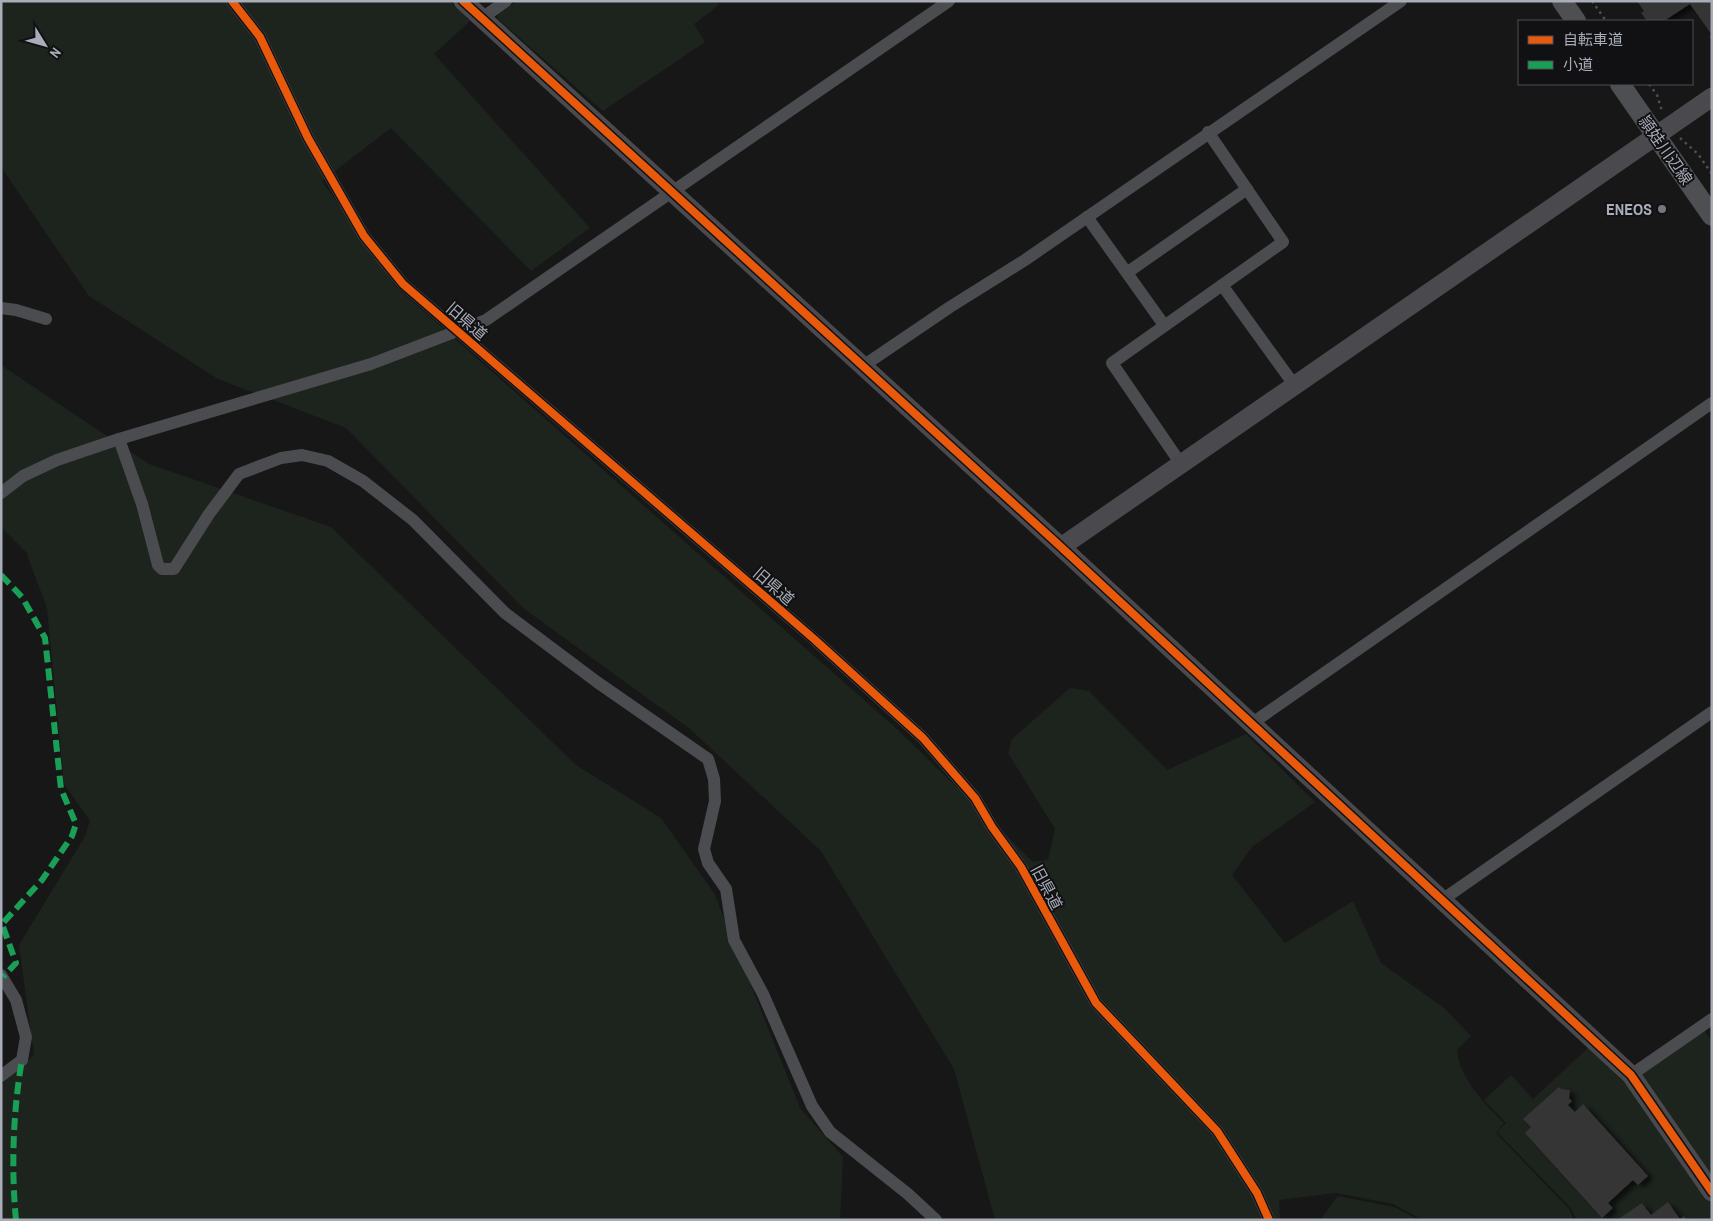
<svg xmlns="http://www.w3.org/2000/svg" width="1713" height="1221" font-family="'Archivo Narrow','Noto Sans JP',sans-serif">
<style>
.green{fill:#1d241e}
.building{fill:#353536;filter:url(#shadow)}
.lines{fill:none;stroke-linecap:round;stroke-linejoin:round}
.path{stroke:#4d4e52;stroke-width:2.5;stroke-dasharray:2.5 4;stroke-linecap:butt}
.street{stroke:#4b4c50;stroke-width:12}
.secondary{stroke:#4a4a4e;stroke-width:19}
.primary{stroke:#4d4f52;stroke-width:20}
.quiet{stroke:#1a9f57;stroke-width:6;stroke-dasharray:12 6;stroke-linecap:butt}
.cycleway-casing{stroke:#111113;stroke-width:11}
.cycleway{stroke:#e8590c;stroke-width:8}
.poi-dot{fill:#757880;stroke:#111113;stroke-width:2}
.labels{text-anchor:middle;stroke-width:4;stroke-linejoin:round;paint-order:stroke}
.street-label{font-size:16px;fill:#a8adb8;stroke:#111113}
.poi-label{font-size:16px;font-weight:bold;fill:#a8adb8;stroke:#111113;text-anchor:end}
</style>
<defs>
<filter id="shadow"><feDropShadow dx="5.5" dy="3" stdDeviation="2.5" flood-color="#0009"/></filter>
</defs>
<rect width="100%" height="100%" fill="#171717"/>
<!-- green -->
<g class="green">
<path d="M1,1H449L470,21L434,54L590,228L531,271L391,128L322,181L396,287L897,729L1033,862L1048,860L1055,829L1008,753L1012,739L1070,688L1089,691L1167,770L1246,734L1315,802L1252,847L1232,875L1285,943L1353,901L1381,963L1444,1008L1471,1036L1457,1050C1460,1079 1484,1103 1504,1123L1496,1133L1569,1209L1574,1220H1423L1393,1204L1336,1193L1279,1200L1280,1220H995L954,1069L821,851L690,729L523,608L346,428L218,379L89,296L1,167Z"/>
<polygon points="517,1 716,1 719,5 694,24 705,42 603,111 498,19 498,14"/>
<polygon points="1,365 149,464 331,527 576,765 661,818 714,893 800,1108 843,1157 840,1220 1,1220 1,1085 34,1055 19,945 84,838 90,821 64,784 47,608 26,552 1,527"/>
<polygon points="1705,1031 1712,1041 1712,1220 1577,1220 1570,1207 1497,1132 1506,1123 1484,1100 1511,1075 1533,1099 1589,1047 1627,1085"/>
<polygon points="1338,1196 1394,1207 1419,1220 1320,1220"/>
</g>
<!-- building -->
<g class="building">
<polygon points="1637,1 1712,1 1712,40 1709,37 1712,35 1690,4 1664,21 1647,21 1641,13 1644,11"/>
<polygon points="1559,1087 1561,1089 1570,1090 1569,1098 1572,1101 1568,1105 1575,1112 1583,1104 1648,1176 1638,1185 1633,1180 1608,1203 1613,1208 1602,1218 1525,1133 1531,1127 1523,1119"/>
<polygon points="1668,1202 1680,1219 1684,1216 1687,1220 1617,1220 1642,1203 1651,1215"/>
</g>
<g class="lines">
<!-- path -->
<g class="path">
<polyline points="1592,1 1606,21"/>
<polyline points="1649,84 1657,95 1662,111"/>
<polyline points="1680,138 1698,154 1712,174"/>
</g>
<!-- street -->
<g class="street">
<polyline points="232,1 260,37 308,138 364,236 403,284 814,639 923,738 975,798 992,827 1021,867 1096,1003 1217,1131 1257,1193 1269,1220"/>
<polyline points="482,18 506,1"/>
<polyline points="1087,217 1164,325"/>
<polyline points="1128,272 1247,189"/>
<polyline points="1222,285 1295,386"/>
<polyline points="1,308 16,310 46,319"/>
<polyline points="863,366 950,307 1025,260 1401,1"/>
<polyline points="119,439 142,504 158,565 162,569 174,569 209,514 239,474 281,458 302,455 328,461 363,481 413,520 505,613 597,682 708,759 714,779 715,801 704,849 708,863 726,889 734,940 763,994 812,1106 830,1132 908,1194 936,1220"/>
<polyline points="1181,464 1112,363 1283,242 1208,132"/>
<polyline points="1,493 23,476 57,460 119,439 371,364 486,320 949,1"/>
<polyline points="1251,724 1712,403"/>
<polyline points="1442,900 1712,712"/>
<polyline points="1,975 16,1000 26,1037 22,1060 1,1076"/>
<polyline points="1631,1075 1712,1019"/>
</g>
<!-- secondary -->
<g class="secondary">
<polyline points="463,1 1061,547 1631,1075 1712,1192"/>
<polyline points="1061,547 1712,97"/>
</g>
<!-- primary -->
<g class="primary">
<polyline points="1562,1 1576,21"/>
<polyline points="1620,84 1712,216"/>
</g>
<!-- quiet -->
<g class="quiet">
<polyline points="1,575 22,597 45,638 61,789 76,824 72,836 42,880 2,924 16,963 3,977"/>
<path d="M16,1220C11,1169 13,1110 22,1060"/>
</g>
<!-- cycleway casing -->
<g class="cycleway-casing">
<g id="cycleway">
<polyline points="232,1 260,37 308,138 364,236 403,284 814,639 923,738 975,798 992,827 1021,867 1096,1003 1217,1131 1257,1193 1269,1220"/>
<polyline points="463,1 1061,547 1631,1075 1712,1192"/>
</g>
</g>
<!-- cycleway -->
<use href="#cycleway" class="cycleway"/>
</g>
<!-- markers -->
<circle class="poi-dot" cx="1662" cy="209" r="5"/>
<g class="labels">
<!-- street labels -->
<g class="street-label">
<text transform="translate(1666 150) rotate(55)" y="6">頴娃川辺線</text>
<text transform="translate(467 321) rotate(41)" y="6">旧県道</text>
<text transform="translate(774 586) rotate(41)" y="6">旧県道</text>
<text transform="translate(1047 887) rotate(62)" y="6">旧県道</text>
</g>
<!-- poi labels -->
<g class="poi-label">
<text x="1652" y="215">ENEOS</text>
</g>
</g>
<!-- border -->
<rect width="1713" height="1221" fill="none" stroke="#a8adb8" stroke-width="5"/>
<!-- legend -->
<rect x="1518" y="20" width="175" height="65" fill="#111113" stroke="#4d4f55"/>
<rect x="1528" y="36" width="25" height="8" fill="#e8590c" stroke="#4d4f55"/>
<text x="1563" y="45" font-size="15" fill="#a8adb8">自転車道</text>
<rect x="1528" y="61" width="25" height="8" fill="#1a9f57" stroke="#4d4f55"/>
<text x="1563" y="70" font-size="15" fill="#a8adb8">小道</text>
<!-- north arrow -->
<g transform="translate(45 45) rotate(127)" stroke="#111113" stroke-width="4" paint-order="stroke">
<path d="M0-4L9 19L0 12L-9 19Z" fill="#a8adb8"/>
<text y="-8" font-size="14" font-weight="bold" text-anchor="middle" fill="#a8adb8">N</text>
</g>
</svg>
